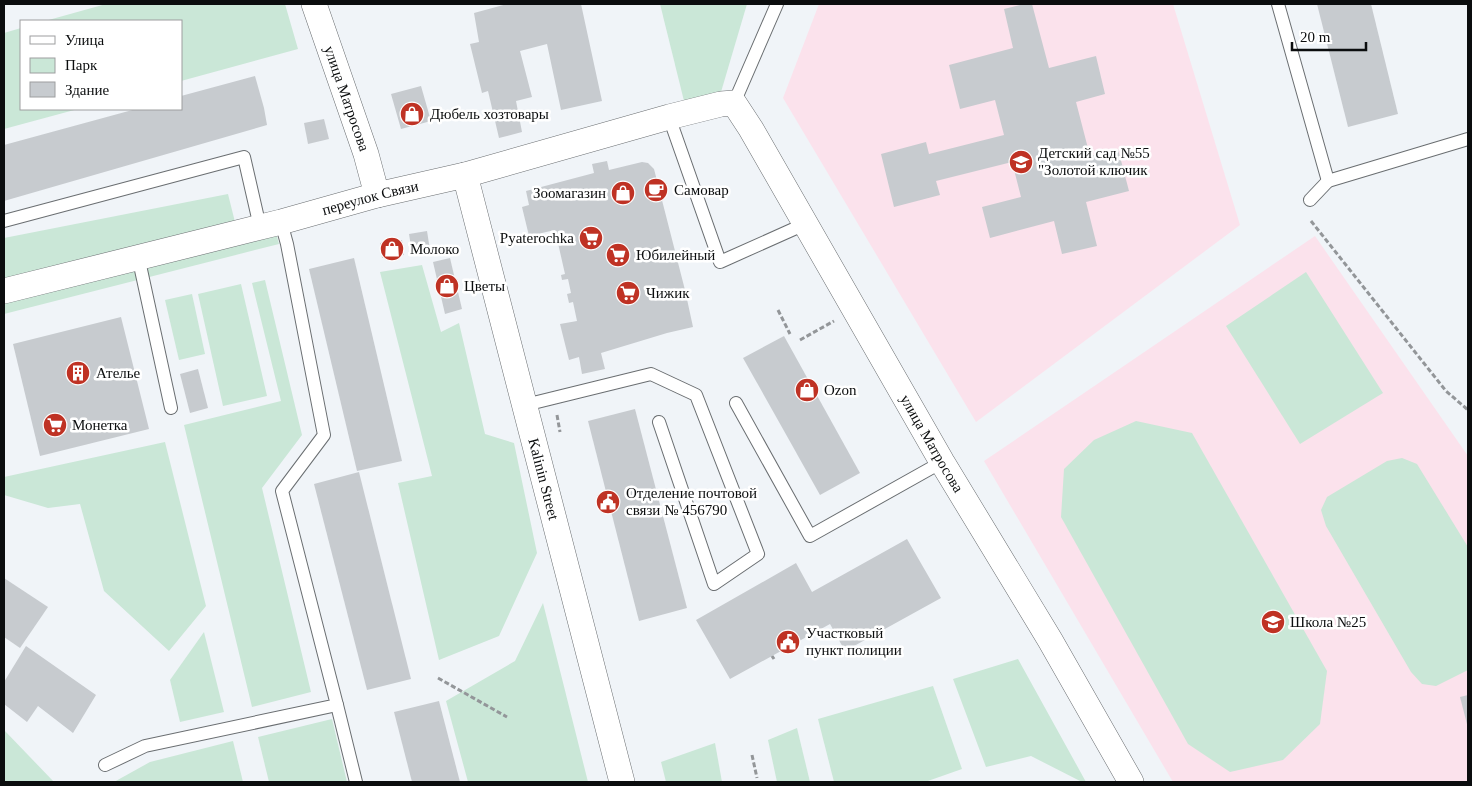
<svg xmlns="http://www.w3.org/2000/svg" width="1472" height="786" font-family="'Times New Roman',serif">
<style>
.education{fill:#fbe2ec}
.green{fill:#cae7d7}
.building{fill:#c7cbcf}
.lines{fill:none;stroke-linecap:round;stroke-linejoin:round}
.service-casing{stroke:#6a6e71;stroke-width:14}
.minor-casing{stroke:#6a6e71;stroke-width:26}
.path{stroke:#939699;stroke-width:3;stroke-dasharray:5 2.5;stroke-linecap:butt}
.service{stroke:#fff;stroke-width:12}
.minor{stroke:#fff;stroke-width:25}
.labels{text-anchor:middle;stroke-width:5;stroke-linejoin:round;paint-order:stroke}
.street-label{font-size:15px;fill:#0b0d0e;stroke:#fff}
.poi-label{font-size:15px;fill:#0b0d0e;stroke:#fff;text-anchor:start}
</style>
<rect width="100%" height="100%" fill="#f0f4f8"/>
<!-- education -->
<g class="education">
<polygon points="819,4 1173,4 1240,225 976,422 783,98"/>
<polygon points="1315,236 1468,456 1468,782 1173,782 984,461"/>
</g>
<!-- green -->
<g class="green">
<polygon points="106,4 285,4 298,49 181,81 181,21 45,21"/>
<polygon points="660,4 747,4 721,92 684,101"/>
<polygon points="21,28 21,109 78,109 4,129 4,33"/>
<polygon points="228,194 235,222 4,279 4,238"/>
<polygon points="276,233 279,244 4,314 4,302"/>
<polygon points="422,265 441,332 459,323 485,434 514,443 537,553 499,636 439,660 398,483 432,476 380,272"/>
<polygon points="1306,272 1383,393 1300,444 1226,326"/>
<polygon points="265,280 302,435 262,488 311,692 252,707 184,425 281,401 252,283"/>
<polygon points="241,284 267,396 223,406 198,294"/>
<polygon points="192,294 205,354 179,360 165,300"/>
<polygon points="1136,421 1192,433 1327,671 1320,724 1283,760 1230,772 1188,744 1061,517 1064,469 1094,440"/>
<polygon points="165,442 206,606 169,651 104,591 80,504 48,508 4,495 4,477"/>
<polygon points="1402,458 1417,464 1468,547 1468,670 1436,686 1422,684 1411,672 1326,526 1321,510 1327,497 1387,461"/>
<polygon points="543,603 588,782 468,782 446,701 515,661"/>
<polygon points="204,632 224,712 180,722 170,680"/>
<polygon points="1018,659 1086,782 1082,782 1031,756 986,767 953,679"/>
<polygon points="933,686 962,769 925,782 834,782 818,719"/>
<polygon points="332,719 347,782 269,782 258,737"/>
<polygon points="797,728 810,782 777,782 768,740"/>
<polygon points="4,730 54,782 4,782"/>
<polygon points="233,741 243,782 114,782 150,762"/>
<polygon points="715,743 722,782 666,782 661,762"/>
</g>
<!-- building -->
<g class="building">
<polygon points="507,4 581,4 602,101 561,110 547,44 520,51 532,97 516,101 522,132 499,138 488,91 482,93 470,44 479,42 474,13"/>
<polygon points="1024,4 1032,4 1049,68 1096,56 1105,94 1076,102 1090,156 1118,149 1129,191 1086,202 1097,246 1062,254 1054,221 990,238 982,207 1021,197 1012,162 936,181 940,195 894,207 881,154 926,142 929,154 1004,135 995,100 960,109 949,65 1013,48 1004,9"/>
<polygon points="1317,4 1371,4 1398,114 1348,127"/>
<polygon points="255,76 264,108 267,125 4,201 4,145 136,109 181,109 181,96"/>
<polygon points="421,86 431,121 401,129 391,94"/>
<polygon points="324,119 329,139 308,144 304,123"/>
<polygon points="607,161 609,170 642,162 648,163 654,169 685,290 693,327 667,333 601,353 605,369 582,374 579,357 569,360 560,324 577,321 573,302 569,303 567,294 571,293 568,279 562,280 561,275 565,274 555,230 529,236 522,207 529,205 526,191 594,173 592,164"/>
<polygon points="427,231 430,250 412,253 409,234"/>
<polygon points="402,240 404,255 382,258 380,243"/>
<polygon points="354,258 402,461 357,471 309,269"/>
<polygon points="450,258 462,309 445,314 433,262"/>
<polygon points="121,317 149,429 40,456 13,344"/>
<polygon points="784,336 860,473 820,495 743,358"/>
<polygon points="198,369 208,408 190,413 180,374"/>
<polygon points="635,409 687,608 639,621 588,421"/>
<polygon points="359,472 411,679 367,690 314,484"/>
<polygon points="907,539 941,598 845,651 830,624 730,679 696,620 796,563 812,592"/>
<polygon points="4,578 48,607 20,648 4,637"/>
<polygon points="26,646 96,695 73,733 38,706 27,722 4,704 4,682"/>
<polygon points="1468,695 1468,728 1460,697"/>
<polygon points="439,701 460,782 412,782 394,712"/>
</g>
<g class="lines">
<!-- service casing -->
<g class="service-casing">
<g id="service">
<polyline points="1278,4 1328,181 1468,139"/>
<polyline points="734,103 777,4"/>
<polyline points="669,117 720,262 805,224"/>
<polyline points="1310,200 1328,181"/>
<polyline points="4,221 244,157 260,227"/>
<polyline points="138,256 171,408"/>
<polyline points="736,403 810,536 942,462"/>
<polyline points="525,405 651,374 696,395 758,554 714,584 659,422"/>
<polyline points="337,705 356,782"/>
<polyline points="105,765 145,746 337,705 282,491 324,435 287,244 281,222"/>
</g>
</g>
<!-- minor casing -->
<g class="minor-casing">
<g id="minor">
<path id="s1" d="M314,4L366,154L377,195"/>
<path id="s2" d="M465,175L622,782"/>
<path id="s3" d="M4,291L281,222L377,195L465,175L669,117L721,104L734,103L751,129L942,462L1050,640L1131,782"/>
</g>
</g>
<!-- path -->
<g class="path">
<polyline points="1311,221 1446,391 1468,410"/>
<polyline points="778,310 790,334"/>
<polyline points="800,340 834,321"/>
<polyline points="557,415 560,432"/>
<polyline points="772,656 774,659"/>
<polyline points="438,678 507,717"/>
<polyline points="752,755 757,778"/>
</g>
<!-- service -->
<use href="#service" class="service"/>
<!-- minor -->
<use href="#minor" class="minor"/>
</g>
<!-- icons -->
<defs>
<g id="shop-disc" transform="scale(1.25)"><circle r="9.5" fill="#bf3224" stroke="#fff"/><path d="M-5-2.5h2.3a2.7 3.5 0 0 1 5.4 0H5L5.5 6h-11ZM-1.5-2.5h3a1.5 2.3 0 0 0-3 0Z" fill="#fff"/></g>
<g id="school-disc" transform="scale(1.25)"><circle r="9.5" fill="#bf3224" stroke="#fff"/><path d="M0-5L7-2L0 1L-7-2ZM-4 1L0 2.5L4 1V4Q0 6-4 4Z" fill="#fff"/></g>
<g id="cafe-disc" transform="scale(1.25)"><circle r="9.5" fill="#bf3224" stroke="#fff"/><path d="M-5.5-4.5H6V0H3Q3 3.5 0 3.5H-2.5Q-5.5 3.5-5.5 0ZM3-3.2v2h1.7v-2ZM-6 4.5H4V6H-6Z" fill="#fff"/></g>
<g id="supermarket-disc" transform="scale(1.25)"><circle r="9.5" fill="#bf3224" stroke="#fff"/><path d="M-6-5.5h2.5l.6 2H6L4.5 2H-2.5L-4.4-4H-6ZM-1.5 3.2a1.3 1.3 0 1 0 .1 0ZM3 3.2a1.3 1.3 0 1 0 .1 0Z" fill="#fff"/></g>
<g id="building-disc" transform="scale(1.25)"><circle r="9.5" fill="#bf3224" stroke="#fff"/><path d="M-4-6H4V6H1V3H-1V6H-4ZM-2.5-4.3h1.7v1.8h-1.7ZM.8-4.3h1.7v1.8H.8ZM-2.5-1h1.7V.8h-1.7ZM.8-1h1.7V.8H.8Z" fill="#fff"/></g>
<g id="civic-disc" transform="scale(1.25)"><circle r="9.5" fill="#bf3224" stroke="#fff"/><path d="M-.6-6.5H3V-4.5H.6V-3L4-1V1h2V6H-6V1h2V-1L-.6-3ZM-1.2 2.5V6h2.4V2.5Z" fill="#fff"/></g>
</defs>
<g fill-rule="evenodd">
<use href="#shop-disc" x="412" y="114"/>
<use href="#school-disc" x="1021" y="162"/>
<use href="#cafe-disc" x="656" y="190"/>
<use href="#shop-disc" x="623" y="193"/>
<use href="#supermarket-disc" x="591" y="238"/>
<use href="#shop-disc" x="392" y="249"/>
<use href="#supermarket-disc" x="618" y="255"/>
<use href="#shop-disc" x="447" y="286"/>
<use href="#supermarket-disc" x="628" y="293"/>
<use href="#building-disc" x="78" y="373"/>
<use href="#shop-disc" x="807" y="390"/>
<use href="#supermarket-disc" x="55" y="425"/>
<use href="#civic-disc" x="608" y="502"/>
<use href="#school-disc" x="1273" y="622"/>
<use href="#civic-disc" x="788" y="642"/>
</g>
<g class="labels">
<!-- street labels -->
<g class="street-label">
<text dy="5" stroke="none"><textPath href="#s1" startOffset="100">улица Матросова</textPath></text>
<text dy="5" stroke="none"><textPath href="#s3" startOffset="378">переулок Связи</textPath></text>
<text dy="5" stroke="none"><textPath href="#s3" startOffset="1148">улица Матросова</textPath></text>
<text dy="5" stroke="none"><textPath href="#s2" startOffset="314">Kalinin Street</textPath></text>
</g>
<!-- poi labels -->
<g class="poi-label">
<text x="430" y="119">Дюбель хозтовары</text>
<text x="1038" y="158">Детский сад №55<tspan x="1038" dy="17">"Золотой ключик</tspan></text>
<text x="674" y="195">Самовар</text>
<text x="606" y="198" text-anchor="end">Зоомагазин</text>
<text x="574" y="243" text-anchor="end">Pyaterochka</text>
<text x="410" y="254">Молоко</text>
<text x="636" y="260">Юбилейный</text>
<text x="464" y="291">Цветы</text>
<text x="646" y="298">Чижик</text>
<text x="96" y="378">Ателье</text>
<text x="824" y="395">Ozon</text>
<text x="72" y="430">Монетка</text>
<text x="626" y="498">Отделение почтовой<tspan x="626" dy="17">связи № 456790</tspan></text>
<text x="1290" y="627">Школа №25</text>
<text x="806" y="638">Участковый<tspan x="806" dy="17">пункт полиции</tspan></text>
</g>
</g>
<!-- border -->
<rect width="1472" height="786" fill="none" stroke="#0b0d0e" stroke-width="10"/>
<!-- legend -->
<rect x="20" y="20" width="162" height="90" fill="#ffffff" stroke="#9d9e9f"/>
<rect x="30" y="36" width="25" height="8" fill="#ffffff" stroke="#9d9e9f"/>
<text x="65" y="45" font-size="15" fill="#0b0d0e">Улица</text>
<rect x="30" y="58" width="25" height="15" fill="#cae7d7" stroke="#9d9e9f"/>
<text x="65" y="70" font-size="15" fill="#0b0d0e">Парк</text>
<rect x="30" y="82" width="25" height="15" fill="#c7cbcf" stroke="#9d9e9f"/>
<text x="65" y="95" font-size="15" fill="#0b0d0e">Здание</text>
<!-- scale -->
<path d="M1292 42v8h74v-8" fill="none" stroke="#0b0d0e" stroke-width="2.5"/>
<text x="1300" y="42" font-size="15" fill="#0b0d0e" stroke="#ffffff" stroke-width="4" paint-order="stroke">20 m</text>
</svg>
